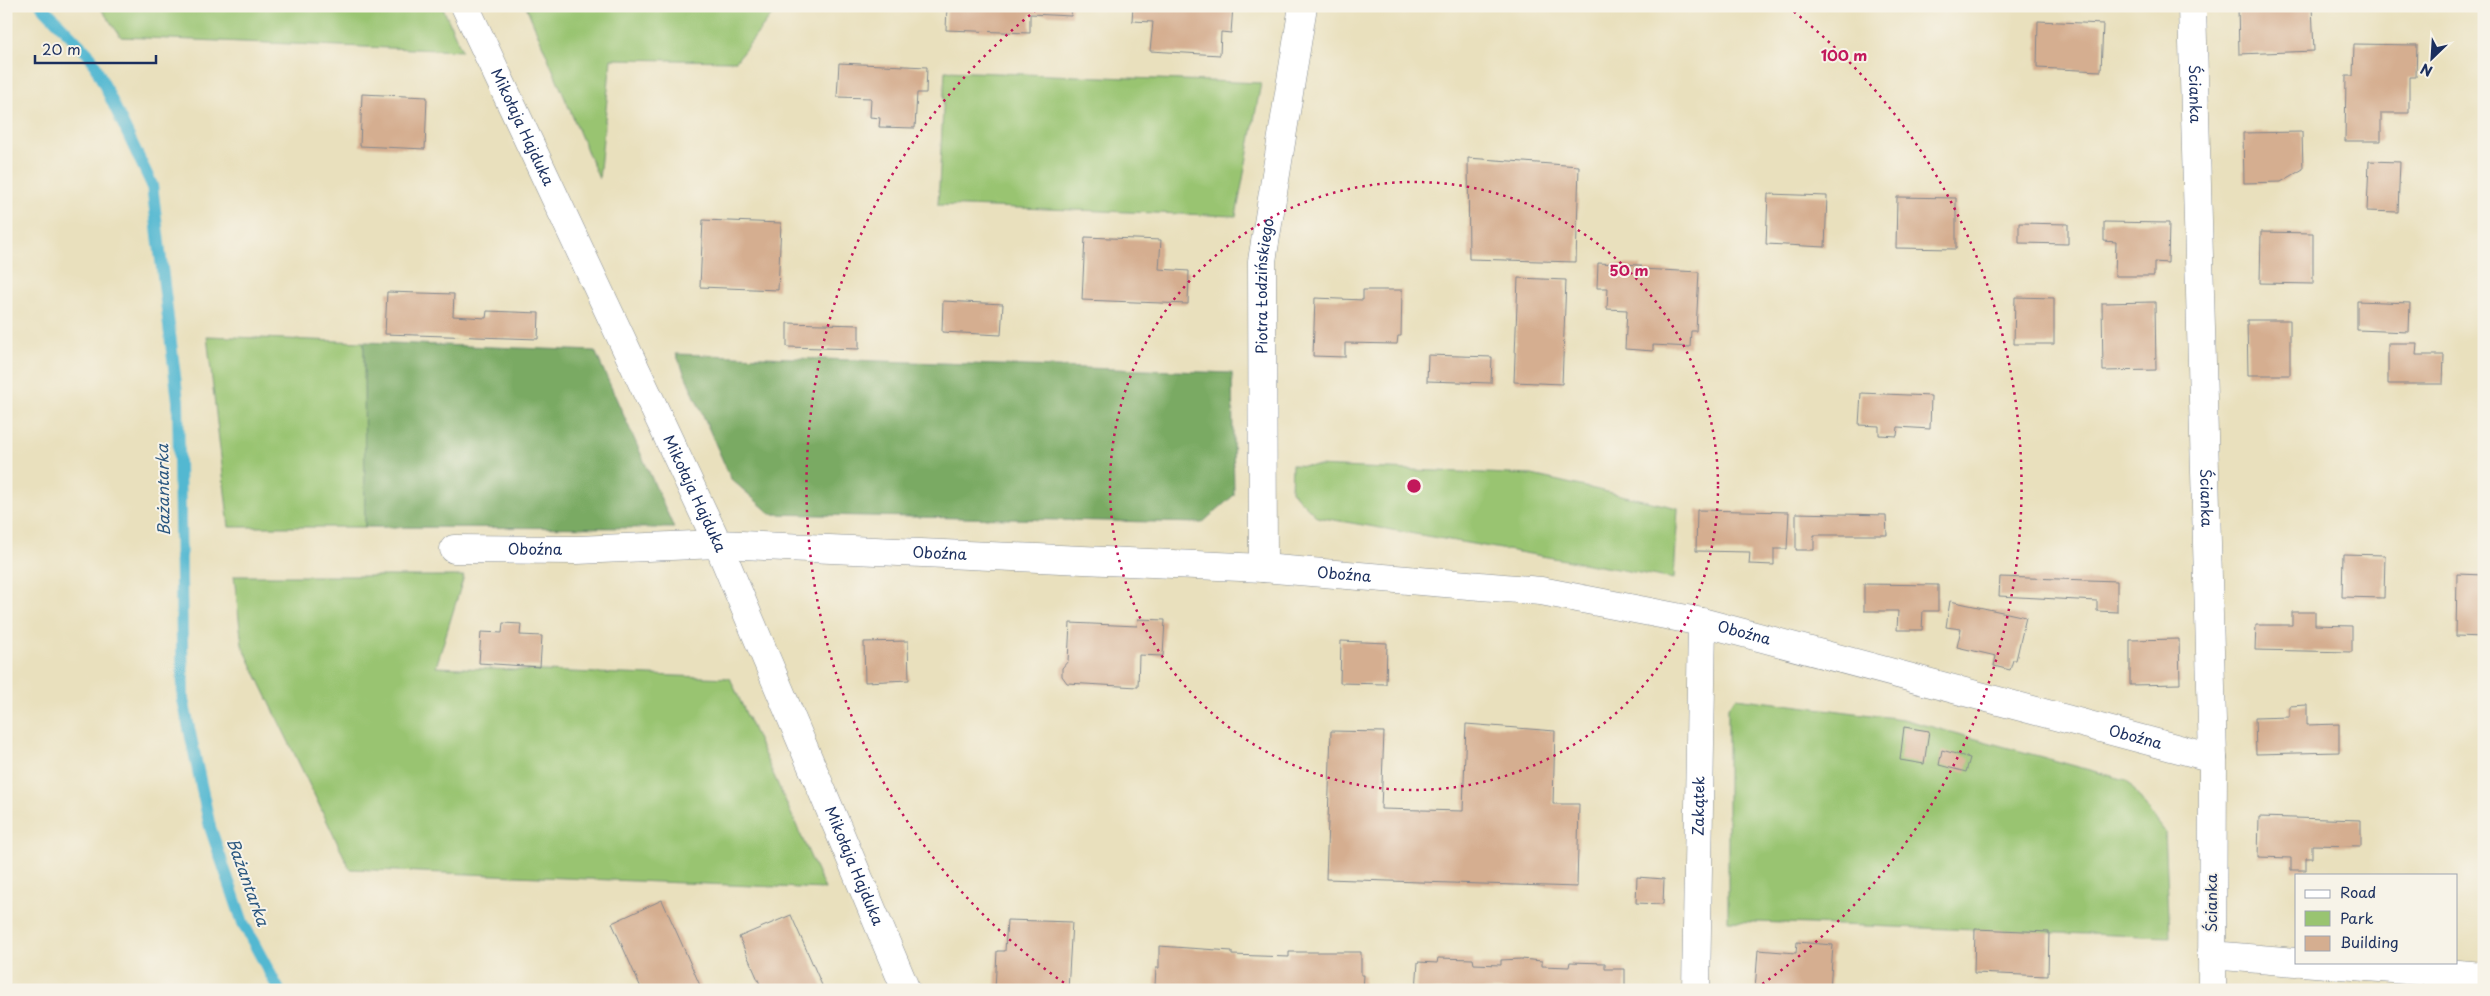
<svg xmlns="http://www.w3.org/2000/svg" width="2490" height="996" font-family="'Playpen Sans',sans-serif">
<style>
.green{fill:#99c471;stroke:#5a7a68}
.forest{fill:#7aaa63;stroke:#4a6c60}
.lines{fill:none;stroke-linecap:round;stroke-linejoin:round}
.stream{stroke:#53b8d1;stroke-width:12}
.building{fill:#d5ae90}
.minor-casing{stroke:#82888e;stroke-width:29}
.minor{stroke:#fff;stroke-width:28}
.rail{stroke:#1b2f5e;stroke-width:4;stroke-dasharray:8 4;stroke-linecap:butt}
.ring{fill:none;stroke:#c2185b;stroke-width:2.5;stroke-dasharray:2.5 5}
.labels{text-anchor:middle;stroke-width:4;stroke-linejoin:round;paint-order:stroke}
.street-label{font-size:15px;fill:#1b2f5e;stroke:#f7f3e8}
.water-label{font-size:16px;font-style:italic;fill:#2c5880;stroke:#f7f3e8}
.centre{fill:#c2185b;stroke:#f7f3e8;stroke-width:2.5}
.ring-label{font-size:15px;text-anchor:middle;font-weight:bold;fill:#c2185b;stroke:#f7f3e8;stroke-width:4;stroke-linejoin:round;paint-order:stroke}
</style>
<rect width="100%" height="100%" fill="#f7f3e8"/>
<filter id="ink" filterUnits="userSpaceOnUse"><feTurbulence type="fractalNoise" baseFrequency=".02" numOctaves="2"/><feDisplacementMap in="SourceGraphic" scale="10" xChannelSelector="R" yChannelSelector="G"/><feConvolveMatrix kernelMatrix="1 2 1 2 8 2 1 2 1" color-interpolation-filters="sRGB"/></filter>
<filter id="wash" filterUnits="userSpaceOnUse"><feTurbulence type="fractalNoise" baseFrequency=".0096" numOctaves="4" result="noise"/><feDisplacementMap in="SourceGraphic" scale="20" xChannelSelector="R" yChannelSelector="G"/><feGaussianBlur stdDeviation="1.12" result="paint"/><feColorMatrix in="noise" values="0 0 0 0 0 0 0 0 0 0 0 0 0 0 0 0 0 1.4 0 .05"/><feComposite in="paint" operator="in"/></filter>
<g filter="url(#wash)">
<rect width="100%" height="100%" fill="#e9e0bd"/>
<!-- green -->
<g class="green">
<polygon points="99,6 442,6 462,51 121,37"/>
<polygon points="526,6 779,6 736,61 611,59 599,179"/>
<polygon points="945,71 1261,83 1236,216 938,205"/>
<polygon points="207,336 364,342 365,527 229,527"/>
<polygon points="1292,465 1532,475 1678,508 1674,579 1317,517 1291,491"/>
<polygon points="234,576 464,576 436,667 730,678 825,889 350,869 242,645"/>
<polygon points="1736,698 1903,719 2126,780 2165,832 2170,937 1728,921 1728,706"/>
</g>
<!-- forest -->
<g class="forest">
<polygon points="364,342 595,351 674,528 365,527"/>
<polygon points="676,354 1232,373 1234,495 1202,523 771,514 731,479"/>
</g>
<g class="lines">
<!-- stream -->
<polyline class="stream" points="42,6 91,57 152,185 178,401 183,700 210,827 243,923 279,990"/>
</g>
<g id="blocks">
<!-- building -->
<g class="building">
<polygon points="947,6 1072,6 1071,16 1030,14 1030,33 946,30"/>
<polygon points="1133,6 1233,6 1231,33 1221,32 1220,55 1150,51 1153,22 1132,21"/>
<polygon points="2238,6 2312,6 2314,51 2239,54"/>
<polygon points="2038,21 2103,24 2101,71 2037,68"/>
<polygon points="2354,44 2417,45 2416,77 2409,77 2409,113 2381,113 2381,141 2345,141 2346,76 2353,76"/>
<polygon points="839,63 927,67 926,93 917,93 915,128 879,127 880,118 870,117 871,98 837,97"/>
<polygon points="362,94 427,97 425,149 360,146"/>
<polygon points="2302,132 2303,169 2281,182 2244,183 2243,133"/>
<polygon points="1468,158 1579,166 1576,262 1469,259"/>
<polygon points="2369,161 2400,162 2398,212 2367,211"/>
<polygon points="1768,194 1827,196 1825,247 1766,244"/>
<polygon points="1897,197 1956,198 1956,249 1896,248"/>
<polygon points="703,220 781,223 778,290 700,287"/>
<polygon points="2104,222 2169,223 2168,263 2154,262 2154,276 2115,276 2116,242 2104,241"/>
<polygon points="2019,223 2068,224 2068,244 2019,243"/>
<polygon points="2261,232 2313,233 2313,284 2260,283"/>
<polygon points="1085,237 1161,240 1159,269 1189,271 1188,304 1082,300"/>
<polygon points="1598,263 1641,265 1641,269 1699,272 1696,331 1691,331 1690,347 1653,345 1653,351 1625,349 1627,310 1607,309 1608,288 1597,288"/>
<polygon points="1518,278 1566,280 1562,384 1514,382"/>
<polygon points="1363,290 1402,290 1401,336 1398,336 1397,344 1345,343 1345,357 1313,356 1315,298 1363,300"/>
<polygon points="387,292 454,294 453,316 486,318 487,311 539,313 538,339 385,334"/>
<polygon points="2015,297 2054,298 2054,344 2014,344"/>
<polygon points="943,301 1003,304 1001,335 942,332"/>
<polygon points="2357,301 2410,303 2409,332 2357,330"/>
<polygon points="2155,302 2156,370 2103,371 2102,303"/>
<polygon points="2247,320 2290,320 2290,375 2248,375"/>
<polygon points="787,323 859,325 859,349 787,347"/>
<polygon points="2388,343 2417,343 2416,355 2444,355 2443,384 2388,384"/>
<polygon points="1428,355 1492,357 1491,383 1427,381"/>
<polygon points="1861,393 1931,396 1930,429 1898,427 1897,436 1879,435 1879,426 1859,425"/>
<polygon points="1697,510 1789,512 1787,549 1774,549 1774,565 1749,564 1750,552 1696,551"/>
<polygon points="1796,513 1886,515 1887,535 1814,535 1814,550 1796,550"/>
<polygon points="2343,554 2385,555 2384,598 2342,597"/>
<polygon points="2457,574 2484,575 2484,637 2456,636"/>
<polygon points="2000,577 2117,581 2117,612 2097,611 2097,601 1999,596"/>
<polygon points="1864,584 1938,585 1938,611 1923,611 1922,630 1897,630 1898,611 1864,611"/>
<polygon points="1950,601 2026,617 2016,660 2013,660 2010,670 1994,666 1996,656 1957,647 1961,629 1946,627"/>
<polygon points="2292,612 2315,612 2315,625 2352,626 2352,652 2255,650 2256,625 2292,625"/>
<polygon points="1138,619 1165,620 1163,656 1139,655 1138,687 1067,683 1062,676 1062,668 1068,661 1070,623 1137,626"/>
<polygon points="503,623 521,624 520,635 542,636 540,667 479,663 481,632 502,633"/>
<polygon points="2179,639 2180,684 2130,685 2130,640"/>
<polygon points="908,641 909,680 865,682 864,642"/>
<polygon points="1341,641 1387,643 1386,684 1340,683"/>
<polygon points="2307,705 2307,725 2339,724 2339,752 2256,754 2255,718 2289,717 2289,706"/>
<polygon points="1466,724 1555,731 1553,804 1579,804 1577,887 1326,879 1331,731 1384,732 1381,809 1463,811"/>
<polygon points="1904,727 1929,731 1924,764 1900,760"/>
<polygon points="1942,750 1970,758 1966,772 1939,765"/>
<polygon points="2259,817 2361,820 2361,846 2312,845 2312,858 2306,858 2306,870 2291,870 2291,858 2258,857"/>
<polygon points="1637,877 1664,879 1663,904 1636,903"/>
<polygon points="662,900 681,942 702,990 642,990 612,923"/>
<polygon points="791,915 811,960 824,990 762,990 759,982 739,937"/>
<polygon points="1007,920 1072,922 1068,990 995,990 997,951 1005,951"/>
<polygon points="1975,929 2049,932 2048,976 1974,973"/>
<polygon points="1797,942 1833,945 1830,990 1755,990 1758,950 1796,953"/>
<polygon points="1159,946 1232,951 1232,955 1260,956 1289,957 1289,952 1361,952 1361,975 1364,975 1363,990 1158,990 1158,985 1155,985 1156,968 1159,968"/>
<polygon points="1438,958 1473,959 1474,964 1501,965 1501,960 1521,959 1542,961 1542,966 1569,967 1570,962 1605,963 1605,969 1625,969 1625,990 1416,990 1418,962 1437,963"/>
</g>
</g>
</g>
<g filter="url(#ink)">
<use href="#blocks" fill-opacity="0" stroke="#82888e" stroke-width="1"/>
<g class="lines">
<!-- minor casing -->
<g class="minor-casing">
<g id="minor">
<path id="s1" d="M465,6L718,544L906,990"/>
<path id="s2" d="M2192,6L2213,758L2212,990"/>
<path id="s3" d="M454,549L577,550L718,544L1263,568L1541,591L1702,622L2213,758"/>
<path id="s4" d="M1263,568L1262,261L1303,6"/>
<polyline points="2211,955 2296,962"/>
<polyline points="2302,962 2484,976"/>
<path id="s5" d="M1696,990L1702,622"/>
</g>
</g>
<!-- minor -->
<use href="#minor" class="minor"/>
<!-- rail -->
<polyline class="rail" points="6,982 10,990"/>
</g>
</g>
<!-- distance rings -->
<g class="ring">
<circle cx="1414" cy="486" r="304"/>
<path d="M1070 987A608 608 0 0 1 1040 7M1788 7A608 608 0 0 1 1758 987"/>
</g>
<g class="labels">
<!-- street labels -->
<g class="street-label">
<text dy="5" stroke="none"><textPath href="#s2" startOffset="88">Ścianka</textPath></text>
<text dy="5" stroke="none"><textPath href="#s1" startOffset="134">Mikołaja Hajduka</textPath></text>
<text dy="5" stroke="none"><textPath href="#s4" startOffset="282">Piotra Łodzińskiego</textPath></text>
<text dy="5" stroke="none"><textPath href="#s1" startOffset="539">Mikołaja Hajduka</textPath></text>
<text dy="5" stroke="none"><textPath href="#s2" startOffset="492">Ścianka</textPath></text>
<text dy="5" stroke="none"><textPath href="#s3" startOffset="81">Oboźna</textPath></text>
<text dy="5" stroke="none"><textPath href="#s3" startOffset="486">Oboźna</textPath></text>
<text dy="5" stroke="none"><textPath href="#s3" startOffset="891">Oboźna</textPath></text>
<text dy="5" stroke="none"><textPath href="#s3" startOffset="1296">Oboźna</textPath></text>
<text dy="5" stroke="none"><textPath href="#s3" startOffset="1701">Oboźna</textPath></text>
<text dy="5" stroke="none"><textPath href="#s5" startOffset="184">Zakątek</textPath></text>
<text dy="5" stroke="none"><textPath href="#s1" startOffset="944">Mikołaja Hajduka</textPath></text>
<text transform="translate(2212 903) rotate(-90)" y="5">Ścianka</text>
</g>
<!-- water labels -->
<g class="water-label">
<text transform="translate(163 490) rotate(-91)" y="6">Bażantarka</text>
<text transform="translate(248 882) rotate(70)" y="6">Bażantarka</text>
</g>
</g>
<circle cx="1414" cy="486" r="8" class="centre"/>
<g class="ring-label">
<text x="1844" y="61">100 m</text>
<text x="1629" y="276">50 m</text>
</g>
<!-- margin -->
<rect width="2490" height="996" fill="none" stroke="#f7f3e8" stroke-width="25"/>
<!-- legend -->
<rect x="2295" y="874" width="162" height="90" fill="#f7f3e8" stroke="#9fa5b1"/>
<rect x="2305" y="890" width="25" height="8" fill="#ffffff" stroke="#9fa5b1"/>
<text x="2340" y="898" font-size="15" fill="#1b2f5e">Road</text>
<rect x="2305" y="911" width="25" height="15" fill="#99c471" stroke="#9fa5b1"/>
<text x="2340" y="924" font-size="15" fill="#1b2f5e">Park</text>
<rect x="2305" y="936" width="25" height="15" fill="#d5ae90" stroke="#9fa5b1"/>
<text x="2340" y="948" font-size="15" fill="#1b2f5e">Building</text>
<!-- north arrow -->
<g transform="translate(2432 58) rotate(205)" stroke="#f7f3e8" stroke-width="4" paint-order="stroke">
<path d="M0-4L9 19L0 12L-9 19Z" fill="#1b2f5e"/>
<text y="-8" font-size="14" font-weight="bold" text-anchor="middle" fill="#1b2f5e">N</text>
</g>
<!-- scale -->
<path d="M35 55v8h121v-8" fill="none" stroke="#1b2f5e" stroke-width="2.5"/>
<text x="42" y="55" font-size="15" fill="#1b2f5e" stroke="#f7f3e8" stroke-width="4" paint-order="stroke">20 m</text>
</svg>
